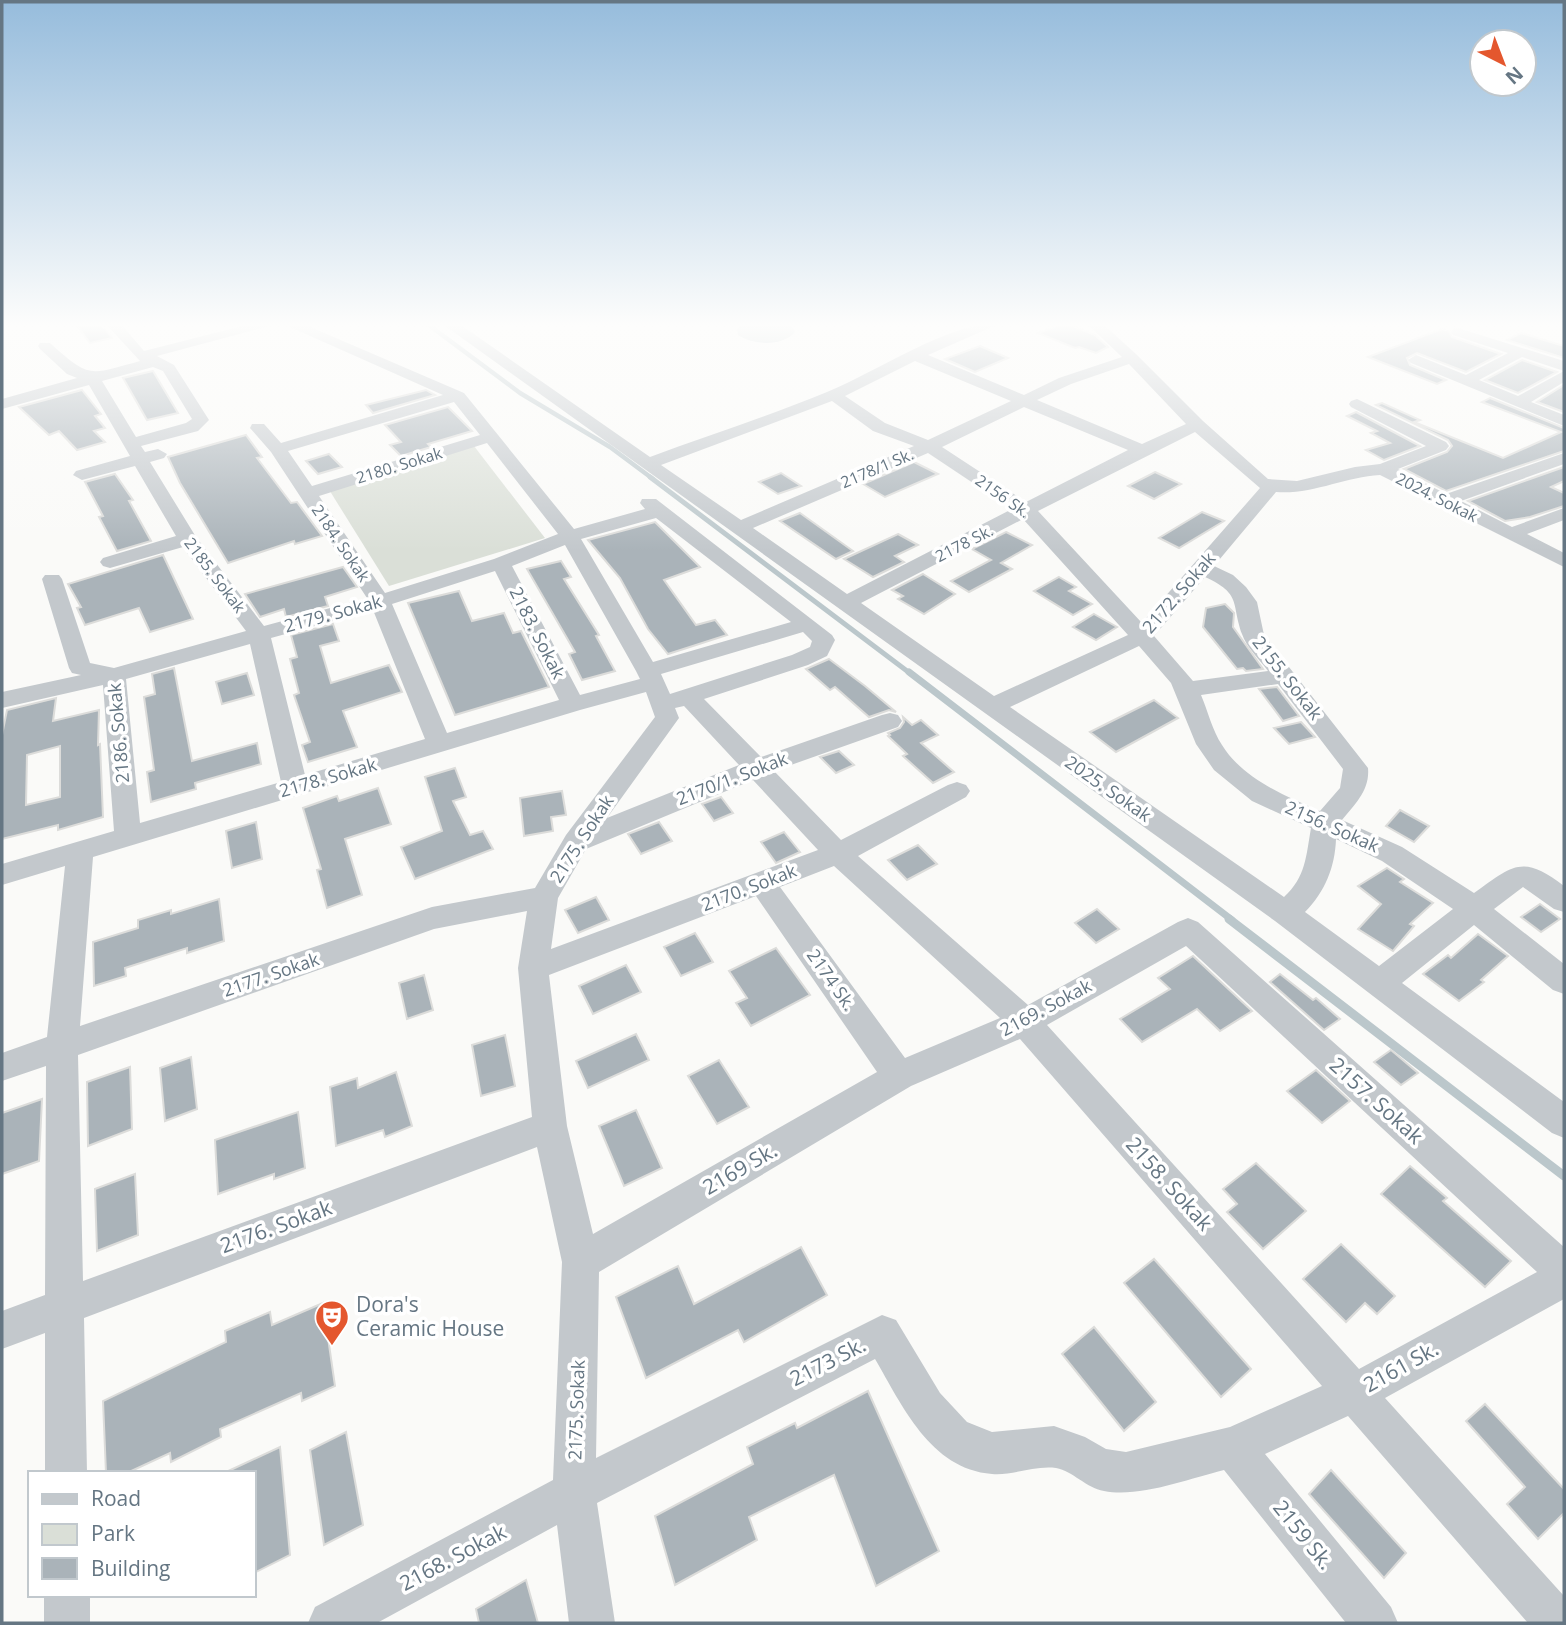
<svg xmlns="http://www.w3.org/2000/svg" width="1566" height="1625" font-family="'Open Sans',sans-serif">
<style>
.green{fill:#dadfd7}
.water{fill:#bbc7cb}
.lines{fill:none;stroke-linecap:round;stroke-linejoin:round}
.stream-far3{stroke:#bbc7cb;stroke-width:4.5}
.stream-far2{stroke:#bbc7cb;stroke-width:5}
.stream-far1{stroke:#bbc7cb;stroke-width:7}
.stream{stroke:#bbc7cb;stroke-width:9}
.building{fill:#aab3b9;stroke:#dcdcda;stroke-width:2;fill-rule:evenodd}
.minor{fill:#c3c8cc;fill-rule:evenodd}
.labels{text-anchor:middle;stroke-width:7;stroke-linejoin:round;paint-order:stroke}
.far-street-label{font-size:16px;fill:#657683;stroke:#fff}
.street-label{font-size:18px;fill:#657683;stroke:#fff}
.near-street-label{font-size:21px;fill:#657683;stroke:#fff}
.near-poi-label{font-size:21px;fill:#657683;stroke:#fff;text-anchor:start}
</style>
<rect width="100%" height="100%" fill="#fafaf8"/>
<!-- green -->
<polygon class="green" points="474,446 545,538 389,586 328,488"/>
<!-- water -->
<path class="water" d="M743,323H789L795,332C782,347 753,345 738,335L737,329Z"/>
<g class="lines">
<!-- stream-far3 -->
<polyline class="stream-far3" points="426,323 520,393 610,447 653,479"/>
<!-- stream-far2 -->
<polyline class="stream-far2" points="650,477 911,674"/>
<!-- stream-far1 -->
<polyline class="stream-far1" points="909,672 1232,920"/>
<!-- stream -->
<polyline class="stream" points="1229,919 1564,1176"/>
</g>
<!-- building -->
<g class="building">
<polygon points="75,323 100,323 112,338 90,343"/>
<polygon points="1065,323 1095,335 1108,347 1096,353 1079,347 1075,348 1038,333"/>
<polygon points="1442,329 1449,331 1452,337 1501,354 1466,372 1417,353 1407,358 1410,365 1446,380 1437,384 1368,357"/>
<polygon points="1521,333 1564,346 1564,358 1507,340"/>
<polygon points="980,346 1008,358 975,372 945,359"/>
<polygon points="1522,360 1557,372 1518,393 1485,380"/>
<polygon points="153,371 178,413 147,420 123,378"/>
<polygon points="1564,385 1564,412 1537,402"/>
<polygon points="82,390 101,414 95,416 105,428 94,431 105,442 77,450 59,431 49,435 19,407"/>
<polygon points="426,390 435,395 373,413 366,405"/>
<polygon points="1490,398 1564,428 1564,451 1446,491 1404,469 1447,452 1452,446 1448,440 1376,405 1382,403 1420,420 1414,422 1503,458 1561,432 1482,402"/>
<polygon points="448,407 472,431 428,444 431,447 401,456 390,445 401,442 385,425"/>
<polygon points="1356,412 1420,446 1384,460 1366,450 1390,443 1371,433 1377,431 1347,416"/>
<polygon points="246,435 262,457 257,458 291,503 297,502 322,536 295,544 294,541 228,563 180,483 168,457"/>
<polygon points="329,454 342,467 318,474 306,461"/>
<polygon points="914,462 938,474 885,497 863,484"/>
<polygon points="1564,467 1564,481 1551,487 1564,493 1564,506 1530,517 1505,521 1468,501"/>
<polygon points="1155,472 1181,484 1154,499 1128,486"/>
<polygon points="781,473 801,486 778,494 759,482"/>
<polygon points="115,474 133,500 129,501 151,541 117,551 99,517 103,516 85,482"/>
<polygon points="1202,512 1224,521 1179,548 1159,538"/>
<polygon points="800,513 853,551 836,559 780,521"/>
<polygon points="655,522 700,567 664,580 696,625 715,620 727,635 668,654 648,629 620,578 588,540"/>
<polygon points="1006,532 1032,545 1001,563 1012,569 969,592 951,581 991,560 972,549"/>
<polygon points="898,534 918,545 895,556 904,562 873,577 844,559"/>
<polygon points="163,555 193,619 150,632 139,608 85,625 77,608 81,607 68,584"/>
<polygon points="561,561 571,577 564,579 599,635 596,636 615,671 582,680 569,654 575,652 527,569"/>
<polygon points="343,567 357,587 325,597 328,606 286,617 284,609 260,617 245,594"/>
<polygon points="923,574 955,594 924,614 898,599 903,596 892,590"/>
<polygon points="1059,577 1076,587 1069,591 1092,604 1073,615 1034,591"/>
<polygon points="459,591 472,621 504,613 513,633 521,631 549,687 455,715 408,603"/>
<polygon points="1225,604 1234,613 1233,627 1263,669 1246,671 1243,668 1237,669 1203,627 1206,608"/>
<polygon points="1094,614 1117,627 1096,640 1073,627"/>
<polygon points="333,624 339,641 320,646 331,683 389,665 402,692 343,711 357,747 308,762 302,745 310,742 294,695 299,693 290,659 297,657 291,635"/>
<polygon points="829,659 865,686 896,712 889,710 869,717 835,687 830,690 806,669"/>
<polygon points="174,668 192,761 257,743 261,764 195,783 196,789 151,802 147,772 154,770 144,697 155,694 152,674"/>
<polygon points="247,673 254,695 222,704 216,682"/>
<polygon points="1277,687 1299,716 1283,721 1259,689"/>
<path d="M56,698L53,721L99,710L98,745L100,744L103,817L58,830V825L2,839V735L7,710ZM60,746V797L26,805L27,755Z"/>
<polygon points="1154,700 1178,718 1116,752 1090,732"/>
<polygon points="903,717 912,725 921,720 938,735 921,743 954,772 933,783 903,756 907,754 888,736 890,735 888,733 900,728 904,722"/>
<polygon points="1301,722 1315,737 1289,744 1274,728"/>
<polygon points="839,751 854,765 836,773 820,757"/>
<polygon points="455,768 466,797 453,801 470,835 483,831 493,849 415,879 401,847 442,831 425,777"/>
<polygon points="378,788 391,824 345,839 362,895 327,908 317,870 321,869 303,808 337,796 339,801"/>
<polygon points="562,791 566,815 551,817 553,831 524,836 520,798"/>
<polygon points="721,797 733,813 714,821 702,804"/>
<polygon points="1400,810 1429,826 1414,842 1386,826"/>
<polygon points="256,822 262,859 232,868 226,831"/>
<polygon points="659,822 672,841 641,854 628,834"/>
<polygon points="784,832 800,852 776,863 761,842"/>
<polygon points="918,845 937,864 907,880 888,860"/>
<polygon points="1387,868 1404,879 1400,882 1433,903 1410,924 1414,926 1393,951 1358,929 1381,904 1358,886"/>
<polygon points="596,897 609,920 578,933 565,910"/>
<polygon points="219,899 224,941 187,953 187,948 125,968 126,976 94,986 93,942 138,928 138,920 171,910 171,914"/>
<polygon points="1540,904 1560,919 1541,932 1521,917"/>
<polygon points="1097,909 1119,929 1096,943 1075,923"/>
<polygon points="695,933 713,962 681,976 664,947"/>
<polygon points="1478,934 1508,956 1481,980 1484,982 1459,1001 1423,974 1448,955 1451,958"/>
<polygon points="776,948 810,995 751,1026 736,1003 747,998 729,971"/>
<polygon points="1193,956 1252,1011 1220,1031 1197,1009 1142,1042 1120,1019 1170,989 1158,978"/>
<polygon points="626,965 641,992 593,1014 579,986"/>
<polygon points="1280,974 1313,1000 1316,998 1340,1019 1324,1030 1270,982"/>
<polygon points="424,975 433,1010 407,1019 399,983"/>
<polygon points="636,1034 649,1060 588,1088 576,1061"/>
<polygon points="505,1035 515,1086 481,1096 472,1045"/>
<polygon points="1391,1050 1418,1073 1401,1085 1374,1062"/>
<polygon points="191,1057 197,1109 165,1121 160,1068"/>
<polygon points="719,1060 749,1107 717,1124 688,1076"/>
<polygon points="130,1067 132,1129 88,1146 87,1082"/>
<polygon points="1316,1070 1350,1101 1322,1123 1287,1091"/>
<polygon points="396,1072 412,1126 385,1137 383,1130 336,1146 330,1087 357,1078 358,1088"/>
<polygon points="42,1099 39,1161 2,1174 2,1113"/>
<polygon points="636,1110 662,1168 624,1186 599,1126"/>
<polygon points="298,1112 305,1168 274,1179 274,1174 218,1194 215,1140"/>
<polygon points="1256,1163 1306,1211 1263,1249 1227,1212 1237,1204 1223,1189"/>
<polygon points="1410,1166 1447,1198 1443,1201 1511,1261 1485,1287 1381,1194"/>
<polygon points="135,1174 138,1235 97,1251 95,1189"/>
<polygon points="1341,1244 1395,1296 1377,1314 1365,1303 1346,1322 1303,1279"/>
<polygon points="801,1247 827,1295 744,1342 738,1330 646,1378 616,1297 678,1266 694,1304"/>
<polygon points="1154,1259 1251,1369 1221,1397 1124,1283"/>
<polygon points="323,1303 335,1386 302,1401 301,1393 220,1429 221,1437 171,1462 170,1453 127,1473 106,1473 103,1401 226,1342 225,1331 270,1312 272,1325"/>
<polygon points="1094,1327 1156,1402 1124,1431 1062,1354"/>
<polygon points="868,1391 939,1551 876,1586 834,1475 749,1517 757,1540 675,1585 655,1516 753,1464 747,1447 795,1423 797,1428"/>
<polygon points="1485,1404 1564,1489 1564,1513 1538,1539 1507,1504 1525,1487 1466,1421"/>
<polygon points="346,1432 363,1525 324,1545 310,1450"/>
<polygon points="280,1447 290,1555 254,1573 254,1473 224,1473"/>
<polygon points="1331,1470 1406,1553 1384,1578 1309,1494"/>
<polygon points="526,1580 538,1623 479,1623 476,1609"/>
</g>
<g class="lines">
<!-- minor -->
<g class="minor">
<path d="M105,323H120L144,351L254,323H280L157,356L174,365L209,420L198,431L141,446L145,452L158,449L167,454L164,458L150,462L196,537L264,626L367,598L271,452L250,428L252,424H264L281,443L443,395L281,323H301L464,393L574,529L645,509L640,503L642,499H656L832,635L835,640L827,656L808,665L704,699L761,757L882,715L890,713L898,715L902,721L898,727L774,771L841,840L948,785L957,782L966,785L970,791L966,797L858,856L1028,1005L1178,922L1188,918L1198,922L1564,1247V1299L1385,1398L1564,1596V1623H1528L1348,1416L1265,1454L1391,1607L1398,1623H1346L1224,1470C1188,1479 1139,1498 1104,1491C1086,1488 1073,1471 1056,1468C1035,1465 1012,1476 992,1474C930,1469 902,1405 875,1359L597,1503L615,1623H569L557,1525L377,1623H308L315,1607L553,1480L562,1262L537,1147L84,1318L87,1473H45V1333L2,1349V1311L45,1295L46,1066L2,1081V1053L47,1037L65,866L2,885V864L114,831L103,685L2,708V692L81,675L72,673L69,668L42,579L45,575H59L62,579L90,663L114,668L246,631L183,547L110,568L103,566L100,562L103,558L176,536L135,466L82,480L73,475L76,471L130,456L89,385L2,409V399L77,378L67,374L40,349L38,346L40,343H50C90,379 89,375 140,361ZM153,367L163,371L192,419L186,423L136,437L102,381ZM454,402L480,435L312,486L288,451ZM487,443L558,534L494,559L385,593L319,496ZM656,518L791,622L653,662L581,539ZM565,545L636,671L640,679L580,695L512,566ZM495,571L559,700L447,733L392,604ZM373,610L425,739L305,775L271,638ZM803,632L812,641L810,647L792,655L670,694L661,674ZM250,644L281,782L140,823L126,679ZM646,692L655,717L566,835L535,888L432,907L80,1026L93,857L580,710ZM684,706L739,765L607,818L679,718L675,708ZM753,780L818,850L551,949L558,898L586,849ZM834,866L1000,1018L905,1058L780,887ZM756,896L877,1072L593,1234L567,1126L549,975ZM527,911L518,968L532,1117L83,1281L78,1055L434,929ZM1186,946L1537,1272L1359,1369L1047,1025ZM1020,1039L1322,1386L1230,1427L1126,1452L1106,1449L1085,1437L1054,1426L992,1432L967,1422L940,1393L896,1320L882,1315L596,1458L599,1272L911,1086Z"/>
<path d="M441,323H458L650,457C709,435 769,416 827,392C879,371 946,323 1001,323L928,355L1024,395L1059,378L1122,357L1086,323H1102L1137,355L1203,421L1268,479L1297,481L1355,467L1380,464L1426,446L1351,407L1349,404L1351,401L1357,399L1446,442L1449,446L1446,450L1398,469L1446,494L1564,453V464L1461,501L1512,527L1564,508V520L1527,534L1564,553V567L1380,475C1345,477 1311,495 1276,492L1214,566L1233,575L1246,587L1257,602L1264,635L1368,768C1370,790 1355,804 1342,820L1402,847L1474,893C1512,866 1522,853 1564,886V912L1554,909L1523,887L1494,909L1564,964V994L1553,990L1474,925L1402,983L1564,1102V1138L1552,1133L1275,921ZM915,361L1011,401L928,440L885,423L845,396ZM1129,364L1186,424L1142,444L1037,400L1071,384ZM832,401L873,431L914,446L741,520L661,465ZM1024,407L1128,450L1026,502L942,447ZM1195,432L1260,488L1142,623L1038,511ZM928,453L1012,509L847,594L753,528ZM1023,519L1128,635L994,696L861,603ZM1205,577C1242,594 1231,603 1242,634C1246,647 1260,660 1268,671L1193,681L1154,636ZM1139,646L1171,683L1196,744L1214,770L1252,801L1311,828C1306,856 1306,877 1284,897L1010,707ZM1278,684L1343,769L1340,788L1320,811C1286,797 1242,778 1222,745C1212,730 1208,711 1201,695ZM1336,839L1382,861L1453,909L1379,966L1305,912C1325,892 1335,867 1336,839Z"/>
<polygon points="1458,328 1564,361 1564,371 1522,357 1479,380 1518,396 1564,371 1564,382 1531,402 1564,415 1564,426 1411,363 1408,360 1416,355 1466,375 1508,353 1453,335 1451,332 1453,329"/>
<rect x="44" y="1595" width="46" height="28"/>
</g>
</g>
<!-- sky -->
<linearGradient id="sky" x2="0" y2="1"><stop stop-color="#96bcdc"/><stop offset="0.59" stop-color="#fdfdfc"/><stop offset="1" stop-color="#fdfdfc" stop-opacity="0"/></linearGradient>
<rect width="1566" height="551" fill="url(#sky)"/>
<!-- icons -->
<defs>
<g id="theatre-pin" transform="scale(1.75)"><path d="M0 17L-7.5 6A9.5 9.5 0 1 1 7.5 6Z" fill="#e4572e" stroke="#fff"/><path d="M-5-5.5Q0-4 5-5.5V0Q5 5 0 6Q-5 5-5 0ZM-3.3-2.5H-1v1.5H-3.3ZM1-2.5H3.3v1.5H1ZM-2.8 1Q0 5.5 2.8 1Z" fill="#fff"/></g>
</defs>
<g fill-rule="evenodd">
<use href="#theatre-pin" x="332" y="1317"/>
</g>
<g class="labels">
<!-- far-street labels -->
<g class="far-street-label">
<text transform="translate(399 465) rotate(-17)" y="6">2180. Sokak</text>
<text transform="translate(877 468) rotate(-23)" y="6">2178/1 Sk.</text>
<text transform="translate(1003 496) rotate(35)" y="6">2156 Sk.</text>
<text transform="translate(1437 497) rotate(27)" y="6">2024. Sokak</text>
<text transform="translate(341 543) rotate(56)" y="6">2184. Sokak</text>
<text transform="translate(964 543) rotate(-27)" y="6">2178 Sk.</text>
<text transform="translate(215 575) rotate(53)" y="6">2185. Sokak</text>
</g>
<!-- street labels -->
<g class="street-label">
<text transform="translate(1179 593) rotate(-49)" y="6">2172. Sokak</text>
<text transform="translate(333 614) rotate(-15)" y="6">2179. Sokak</text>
<text transform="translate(537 633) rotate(63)" y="6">2183. Sokak</text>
<text transform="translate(1287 678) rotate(52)" y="6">2155. Sokak</text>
<text transform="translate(119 733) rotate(-95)" y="6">2186. Sokak</text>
<text transform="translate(328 778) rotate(-16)" y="6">2178. Sokak</text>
<text transform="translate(732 779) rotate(-21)" y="6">2170/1. Sokak</text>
<text transform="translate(1108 789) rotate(35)" y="6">2025. Sokak</text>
<text transform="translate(1332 827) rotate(24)" y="6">2156. Sokak</text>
<text transform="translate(582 839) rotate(-57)" y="6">2175. Sokak</text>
<text transform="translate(749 888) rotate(-21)" y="6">2170. Sokak</text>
<text transform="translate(271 975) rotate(-19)" y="6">2177. Sokak</text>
<text transform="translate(831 980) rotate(55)" y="6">2174 Sk.</text>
<text transform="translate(1046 1008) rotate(-28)" y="6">2169. Sokak</text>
<text transform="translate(577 1410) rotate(-88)" y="6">2175. Sokak</text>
</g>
<!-- near-street labels -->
<g class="near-street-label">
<text transform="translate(1376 1101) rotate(42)" y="7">2157. Sokak</text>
<text transform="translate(740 1169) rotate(-30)" y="7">2169 Sk.</text>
<text transform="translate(1169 1184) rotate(48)" y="7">2158. Sokak</text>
<text transform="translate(276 1227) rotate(-20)" y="7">2176. Sokak</text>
<text transform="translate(828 1362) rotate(-27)" y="7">2173 Sk.</text>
<text transform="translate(1401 1367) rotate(-29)" y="7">2161 Sk.</text>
<text transform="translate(1303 1535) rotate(51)" y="7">2159 Sk.</text>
<text transform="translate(453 1558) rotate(-28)" y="7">2168. Sokak</text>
</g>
<!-- near-poi labels -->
<g class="near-poi-label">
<text x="356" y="1312">Dora's<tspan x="356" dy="24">Ceramic House</tspan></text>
</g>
</g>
<!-- border -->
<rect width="1566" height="1625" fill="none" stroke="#657683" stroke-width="7"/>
<!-- legend -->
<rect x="28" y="1471" width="228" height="126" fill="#ffffff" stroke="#c1c8cd" stroke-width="2"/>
<rect x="42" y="1494" width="35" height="10" fill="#c3c8cc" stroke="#c1c8cd" stroke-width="2"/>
<text x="91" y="1506" font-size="21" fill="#657683">Road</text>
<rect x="42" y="1524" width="35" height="21" fill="#dadfd7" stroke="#c1c8cd" stroke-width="2"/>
<text x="91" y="1541" font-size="21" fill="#657683">Park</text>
<rect x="42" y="1558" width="35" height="21" fill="#aab3b9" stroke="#c1c8cd" stroke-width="2"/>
<text x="91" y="1576" font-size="21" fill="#657683">Building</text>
<!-- north arrow -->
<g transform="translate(1503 63) rotate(138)"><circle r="33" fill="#ffffff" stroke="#c1c8cd" stroke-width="2"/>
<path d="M0-5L12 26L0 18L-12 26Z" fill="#e4572e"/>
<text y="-10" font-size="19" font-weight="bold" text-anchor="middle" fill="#657683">N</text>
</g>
</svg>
